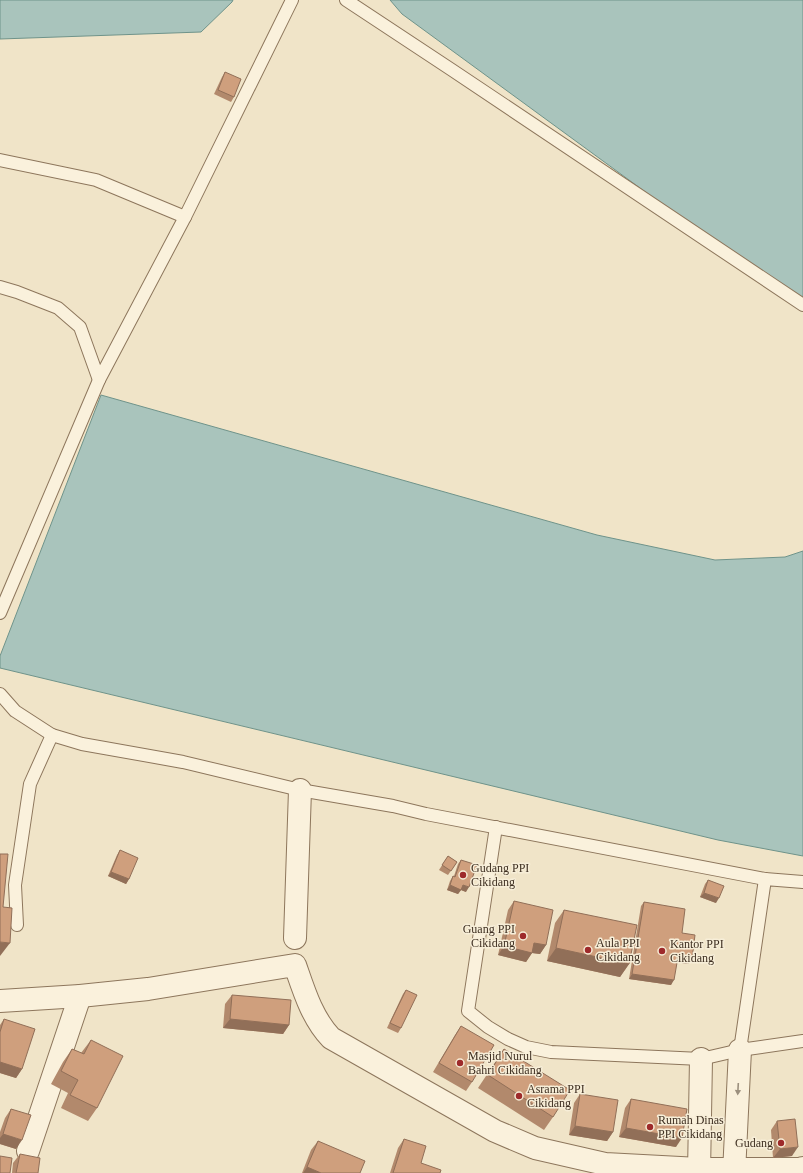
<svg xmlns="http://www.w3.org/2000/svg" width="803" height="1173" font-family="'Times New Roman',serif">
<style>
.water{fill:#a9c4bc;stroke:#6f938a}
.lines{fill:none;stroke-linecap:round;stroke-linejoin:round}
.lane-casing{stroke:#8d765c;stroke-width:14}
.street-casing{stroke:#8d765c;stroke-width:24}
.lane{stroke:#faf1dc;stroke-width:12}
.street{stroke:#faf1dc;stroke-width:22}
.wall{fill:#b2896c}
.shaded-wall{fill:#916f58}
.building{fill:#cf9f7d;stroke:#916f58}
.oneway{fill:#9c907e}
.poi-dot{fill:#9e2a2b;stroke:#f7eed8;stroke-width:1.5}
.labels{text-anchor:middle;stroke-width:3;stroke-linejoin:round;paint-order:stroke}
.poi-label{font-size:12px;fill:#3d2e20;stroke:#f7eed8;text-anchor:start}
</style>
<rect width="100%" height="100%" fill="#f0e4c8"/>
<!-- water -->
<g class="water">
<polygon points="0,0 233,0 232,2 201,32 0,39"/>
<polygon points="390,0 803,0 803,301 670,210 402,14"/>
<polygon points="101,395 597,535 715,560 785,557 803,551 803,856 718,840 0,668 0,656"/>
</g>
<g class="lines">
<!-- lane casing -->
<g class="lane-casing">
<g id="lane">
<polyline points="346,0 452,70 803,305"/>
<polyline points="0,160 96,180 185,217"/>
<polyline points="0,287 17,292 58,308 80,327 99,380"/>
<polyline points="0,613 99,380 185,217 292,0"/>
<polyline points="0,694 15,711 52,735 82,744 183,762 300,790 393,806 426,814 765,879"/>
<polyline points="496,827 468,1011 488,1027 508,1039 526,1047 551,1052 701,1059 740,1050 765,879 803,882"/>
<polyline points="17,925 15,885 30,784 52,735"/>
<polyline points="740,1050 803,1041"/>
</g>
</g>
<!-- street casing -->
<g class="street-casing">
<g id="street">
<polyline points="295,938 300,790"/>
<path d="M0,1001L80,996L148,989L295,965C304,991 312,1018 331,1038L495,1131L535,1148L605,1164L699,1169H800L803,1168"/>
<polyline points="28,1151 80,996"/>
<polyline points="699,1173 701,1059"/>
<polyline points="734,1173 740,1050"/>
</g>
</g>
<!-- lane -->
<use href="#lane" class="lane"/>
<!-- street -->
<use href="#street" class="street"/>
</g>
<!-- wall -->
<g class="wall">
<polygon points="225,72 234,97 231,102 214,94 222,77"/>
<polygon points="120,850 129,879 126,884 108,876 117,855"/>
<polygon points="448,856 457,862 448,875 439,870"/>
<polygon points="461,860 466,892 461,890 458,894 447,890 450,881 453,876 454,876 458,864"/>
<polygon points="708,880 716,903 700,897 705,884"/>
<polygon points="514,901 546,945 540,954 532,953 526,962 498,955 508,910"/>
<polygon points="644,902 682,933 688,964 677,962 671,985 629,979 641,906"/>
<polygon points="564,910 629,964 620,977 547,961 555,923"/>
<polygon points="406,990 401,1028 398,1033 387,1028 403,994"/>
<polygon points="232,995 289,1025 283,1034 223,1028 225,1004"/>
<polygon points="4,1019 22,1069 16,1078 0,1073 0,1025"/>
<polygon points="461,1026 472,1082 466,1091 433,1072 455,1035"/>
<polygon points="91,1040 97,1108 88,1121 61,1108 68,1093 51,1084 63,1062 72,1049 81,1053"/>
<polygon points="504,1049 553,1117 544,1130 478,1088"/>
<polygon points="580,1094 613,1132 607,1141 569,1135 574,1103"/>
<polygon points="631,1099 676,1147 619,1137 625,1108"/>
<polygon points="11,1109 16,1149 0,1144 0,1132 5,1118"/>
<polygon points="777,1121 792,1156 773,1158 771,1130"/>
<polygon points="404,1139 421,1163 440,1173 390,1173 398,1148"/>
<polygon points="318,1141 360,1173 302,1173 311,1150"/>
<polygon points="20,1154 38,1173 12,1173 13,1163"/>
</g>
<!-- shaded-wall -->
<g class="shaded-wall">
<polygon points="111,872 129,879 126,884 108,876"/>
<polygon points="450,885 463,885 469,887 466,892 461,890 458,894 447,890"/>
<polygon points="704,893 719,898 716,903 700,897"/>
<polygon points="0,942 10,943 0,956"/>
<polygon points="534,943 546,945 540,954 532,953 526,962 498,955 504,946"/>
<polygon points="556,948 629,964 620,977 547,961"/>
<polygon points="678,957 692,959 688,964 674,962"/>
<polygon points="632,974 674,980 671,985 629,979"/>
<polygon points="230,1019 289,1025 283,1034 223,1028"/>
<polygon points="0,1062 22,1069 16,1078 0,1073"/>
<polygon points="575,1126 613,1132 607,1141 569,1135"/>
<polygon points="626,1128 682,1138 676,1147 619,1137"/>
<polygon points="3,1134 22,1140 16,1149 0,1144 0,1138"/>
<polygon points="798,1147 792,1156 773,1158 780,1149"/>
<polygon points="307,1167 321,1173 303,1173"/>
</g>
<!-- building -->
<g class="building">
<polygon points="225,72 241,79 234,97 218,90"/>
<polygon points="120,850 138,858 129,879 111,872"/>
<polygon points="0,854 8,854 3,907 12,908 10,943 0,942"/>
<polygon points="448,856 457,862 451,871 442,865"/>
<polygon points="461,860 477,865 469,887 463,885 461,890 450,885 453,876 455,877"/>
<polygon points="708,880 724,886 719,898 704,893"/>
<polygon points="514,901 553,910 546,945 534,943 532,953 504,946"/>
<polygon points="644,902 685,909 682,933 695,935 692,959 678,957 674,980 632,974"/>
<polygon points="564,910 637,925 629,964 556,948"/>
<polygon points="406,990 417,995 401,1028 390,1023"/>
<polygon points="232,995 291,1000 289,1025 230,1019"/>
<polygon points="4,1019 35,1029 22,1069 0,1062 0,1032"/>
<polygon points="461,1026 494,1045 472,1082 439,1063"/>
<polygon points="91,1040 123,1056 97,1108 70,1095 78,1080 61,1071 72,1049 84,1054"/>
<polygon points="504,1049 570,1090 553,1117 488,1075"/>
<polygon points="580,1094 618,1100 613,1132 575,1126"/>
<polygon points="631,1099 687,1109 682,1138 626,1128"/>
<polygon points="11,1109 31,1115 22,1140 3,1134"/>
<polygon points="795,1119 798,1147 780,1149 777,1121"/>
<polygon points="404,1139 426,1146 421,1163 441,1170 440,1173 393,1173"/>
<polygon points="318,1141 365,1161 360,1173 321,1173 307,1167"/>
<polygon points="20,1154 40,1158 38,1173 16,1173"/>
<polygon points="0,1156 12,1158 10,1173 0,1173"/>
</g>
<!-- one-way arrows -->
<defs><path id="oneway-solid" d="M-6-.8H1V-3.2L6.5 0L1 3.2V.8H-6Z"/></defs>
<use class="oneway" href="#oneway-solid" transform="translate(738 1089) rotate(93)"/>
<!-- markers -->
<g class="poi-dot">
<circle cx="463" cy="875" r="4"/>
<circle cx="523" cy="936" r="4"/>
<circle cx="588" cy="950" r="4"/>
<circle cx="662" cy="951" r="4"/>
<circle cx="460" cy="1063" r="4"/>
<circle cx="519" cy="1096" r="4"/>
<circle cx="650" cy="1127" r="4"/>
<circle cx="781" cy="1143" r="4"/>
</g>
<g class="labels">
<!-- poi labels -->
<g class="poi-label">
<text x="471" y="872">Gudang PPI<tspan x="471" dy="14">Cikidang</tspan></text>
<text x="515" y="933" text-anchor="end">Guang PPI<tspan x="515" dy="14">Cikidang</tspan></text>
<text x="596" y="947">Aula PPI<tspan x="596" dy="14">Cikidang</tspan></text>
<text x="670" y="948">Kantor PPI<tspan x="670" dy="14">Cikidang</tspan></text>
<text x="468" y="1060">Masjid Nurul<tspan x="468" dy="14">Bahri Cikidang</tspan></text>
<text x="527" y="1093">Asrama PPI<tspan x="527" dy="14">Cikidang</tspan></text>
<text x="658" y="1124">Rumah Dinas<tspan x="658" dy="14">PPI Cikidang</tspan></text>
<text x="773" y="1147" text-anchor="end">Gudang</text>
</g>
</g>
</svg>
